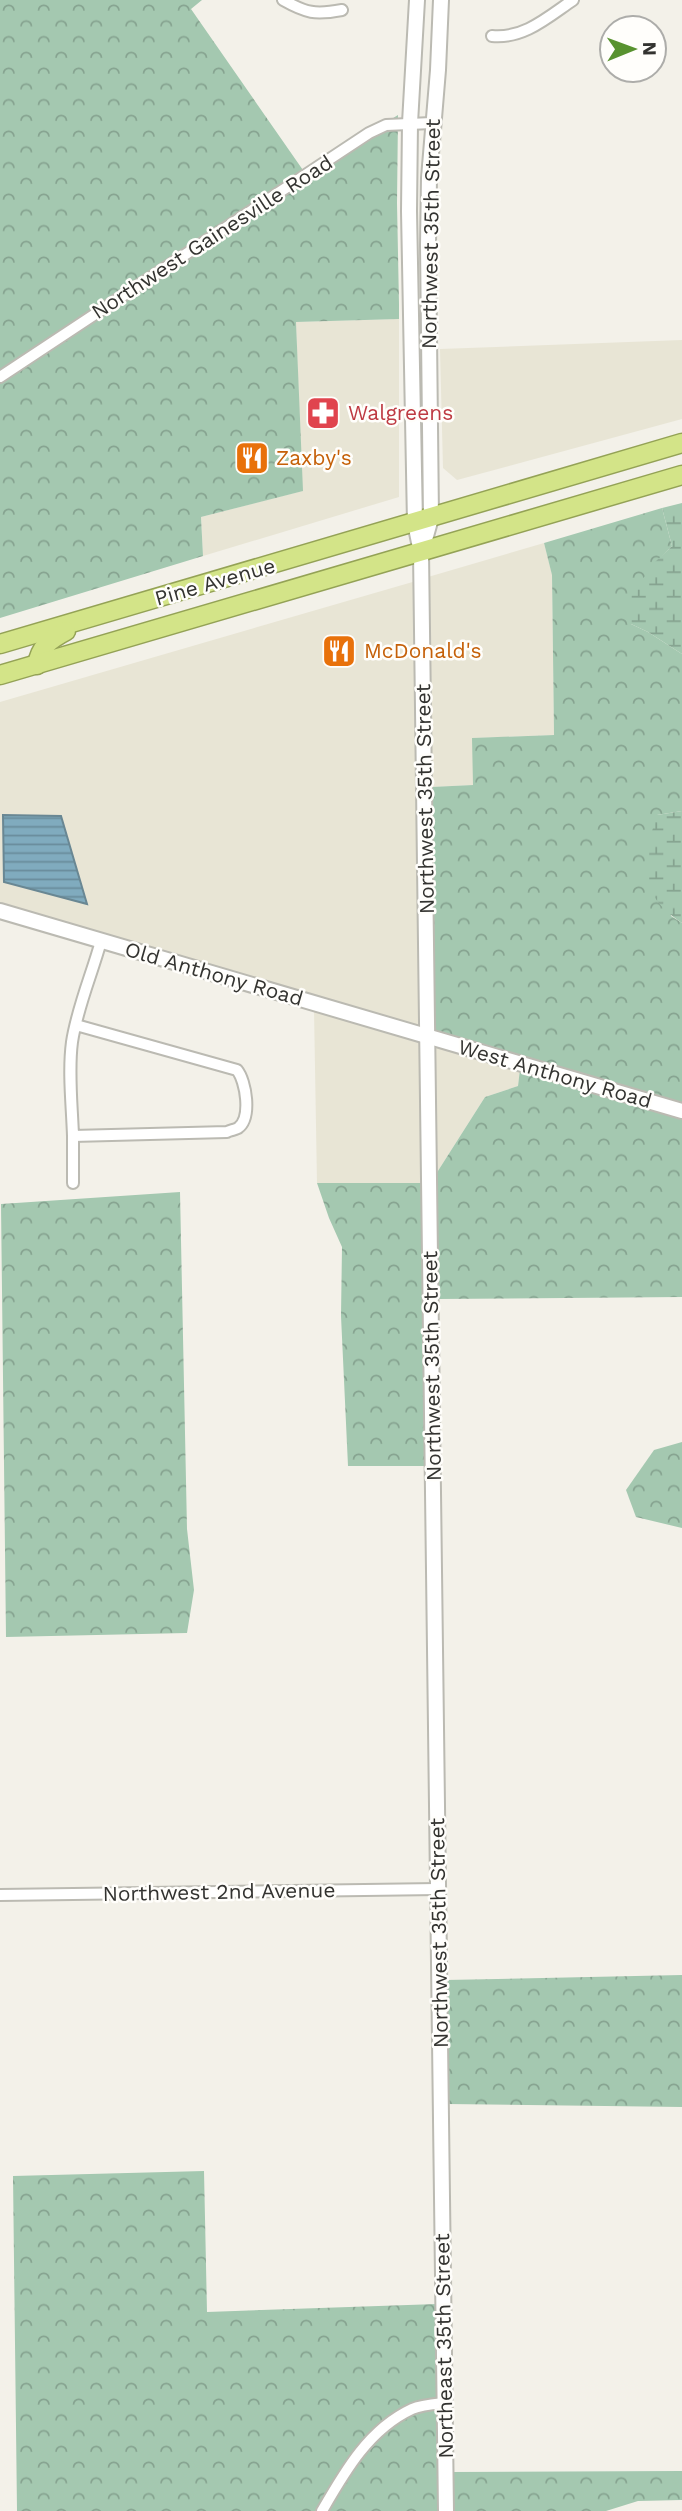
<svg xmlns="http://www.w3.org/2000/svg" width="682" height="2511" font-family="'Work Sans',sans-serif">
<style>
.built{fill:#e8e5d5}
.forest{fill:url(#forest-crowns)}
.wetland{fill:url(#wetland-marsh)}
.water{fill:url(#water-rules);stroke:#698793;stroke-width:2}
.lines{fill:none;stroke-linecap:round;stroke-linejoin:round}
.minor-casing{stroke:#bbbab2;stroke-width:14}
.tertiary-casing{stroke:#bbbab2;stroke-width:18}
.trunk-casing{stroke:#94a256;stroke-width:21}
.minor{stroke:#fff;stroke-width:10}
.tertiary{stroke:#fff;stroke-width:14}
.trunk{stroke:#d3e488;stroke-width:18}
.labels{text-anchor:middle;stroke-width:5;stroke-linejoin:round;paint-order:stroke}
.street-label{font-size:21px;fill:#333330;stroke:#fffefb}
.health-label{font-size:21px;fill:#be3a42;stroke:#fffefb;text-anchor:start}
.food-label{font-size:21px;fill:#c56008;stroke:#fffefb;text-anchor:start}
</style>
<defs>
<pattern id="forest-crowns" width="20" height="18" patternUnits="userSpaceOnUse" patternTransform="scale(1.75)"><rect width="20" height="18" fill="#a4c8b0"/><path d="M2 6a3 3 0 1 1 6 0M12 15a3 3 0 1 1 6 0" fill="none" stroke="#86a390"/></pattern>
<pattern id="wetland-marsh" width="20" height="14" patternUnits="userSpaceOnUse" patternTransform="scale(1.75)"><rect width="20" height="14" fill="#a4c8b0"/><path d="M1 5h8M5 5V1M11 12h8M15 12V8" fill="none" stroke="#86a390"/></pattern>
<pattern id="water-rules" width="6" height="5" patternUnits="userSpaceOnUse" patternTransform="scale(1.75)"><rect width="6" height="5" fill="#80abbe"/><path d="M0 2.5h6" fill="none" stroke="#698c9b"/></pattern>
</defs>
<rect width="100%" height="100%" fill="#f3f1e9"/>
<!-- built -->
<g class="built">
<polygon points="399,319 399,497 203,556 201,517 302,491 296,322"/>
<polygon points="682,340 682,419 457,480 443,468 440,349"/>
<polygon points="544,543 552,574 554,735 473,738 473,785 431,787 428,577"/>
<polygon points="416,581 422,1030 0,905 0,702"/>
<polygon points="314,1009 422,1041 424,1183 317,1183"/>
<polygon points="434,1045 520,1069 518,1086 485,1097 436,1174"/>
</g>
<!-- forest -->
<g class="forest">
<polygon points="0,0 202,0 191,9 305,173 398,115 397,203 399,304 399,319 296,322 303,491 201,517 203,556 0,618"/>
<path d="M662,508L672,546C644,572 642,589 631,624L648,632L682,654V811L657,815L671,916L682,923V1106L434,1034L431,787L473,785L472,738L554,735L552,575L544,543Z"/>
<polygon points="520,1069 682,1117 682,1297 437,1299 436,1174 485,1097 518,1086"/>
<polygon points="317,1183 424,1183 427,1466 348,1466 341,1316 342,1247 329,1218"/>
<polygon points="180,1192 187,1529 194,1590 187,1633 6,1637 1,1204"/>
<polygon points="682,1442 682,1528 636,1517 626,1490 654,1450"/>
<polygon points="682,1975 682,2107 447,2104 446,1980"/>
<polygon points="204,2171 207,2312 437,2304 440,2511 17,2511 13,2176"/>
<polygon points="682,2471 682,2500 638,2501 606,2511 452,2511 451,2472"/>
</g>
<!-- wetland -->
<g class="wetland">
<polygon points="682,503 682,654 648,632 631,624 628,600 655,562 672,546 662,508"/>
<path d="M682,811V923C636,893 642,862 657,815Z"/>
</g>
<!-- water -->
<polygon class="water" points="3,815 61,816 87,904 4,882"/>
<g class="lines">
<!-- minor casing -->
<g class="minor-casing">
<g id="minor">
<path d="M283,0C306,13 315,15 342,10"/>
<path d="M492,36C524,39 548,17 573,0"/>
<polyline points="0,377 369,133 386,125 432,123"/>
<path d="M76,1025L237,1070C246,1081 252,1118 238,1128C237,1129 228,1131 227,1132L73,1136C72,1105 68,1072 72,1042C77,1008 92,974 101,941"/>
<polyline points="73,1136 73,1183"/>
<polyline points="0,1895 438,1889"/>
<path d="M322,2511C345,2471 369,2429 412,2409C421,2405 434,2404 444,2403"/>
</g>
</g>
<!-- tertiary casing -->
<g class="tertiary-casing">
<g id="tertiary">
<polyline points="417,0 410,123 409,211 415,523 421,552 446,2511"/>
<polyline points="422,550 431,518 428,245 429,178 438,70 441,0"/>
<polyline points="0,911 682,1111"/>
</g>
</g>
<!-- trunk casing -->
<g class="trunk-casing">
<g id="trunk">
<polyline points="0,644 682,443"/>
<path d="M37,665C40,647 49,640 66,631"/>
<polyline points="0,675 682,475"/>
</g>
</g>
<!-- minor -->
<use href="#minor" class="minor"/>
<!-- tertiary -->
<use href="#tertiary" class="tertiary"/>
<!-- trunk -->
<use href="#trunk" class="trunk"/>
</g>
<!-- icons -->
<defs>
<g id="pharmacy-square" transform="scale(1.75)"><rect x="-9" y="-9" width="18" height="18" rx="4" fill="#e0444e" stroke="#fffefb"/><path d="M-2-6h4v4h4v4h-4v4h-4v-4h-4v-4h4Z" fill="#fff"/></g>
<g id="restaurant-square" transform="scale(1.75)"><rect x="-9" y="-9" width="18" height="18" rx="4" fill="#e8710a" stroke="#fffefb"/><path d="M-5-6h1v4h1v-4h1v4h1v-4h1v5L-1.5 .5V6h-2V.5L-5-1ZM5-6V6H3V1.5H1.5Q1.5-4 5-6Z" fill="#fff"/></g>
</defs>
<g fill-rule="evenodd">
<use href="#pharmacy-square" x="323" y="413"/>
<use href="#restaurant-square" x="252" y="458"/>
<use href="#restaurant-square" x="339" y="651"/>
</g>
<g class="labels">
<!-- street labels -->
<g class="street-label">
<text transform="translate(431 234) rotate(-89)" y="7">Northwest 35th Street</text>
<text transform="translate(212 237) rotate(-33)" y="7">Northwest Gainesville Road</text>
<text transform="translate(215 582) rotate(-16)" y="7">Pine Avenue</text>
<text transform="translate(425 799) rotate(-91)" y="7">Northwest 35th Street</text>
<text transform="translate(214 974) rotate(16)" y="7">Old Anthony Road</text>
<text transform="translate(555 1074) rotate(16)" y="7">West Anthony Road</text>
<text transform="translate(432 1366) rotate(-91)" y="7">Northwest 35th Street</text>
<text transform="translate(219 1892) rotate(-1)" y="7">Northwest 2nd Avenue</text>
<text transform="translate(439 1933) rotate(-91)" y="7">Northwest 35th Street</text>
<text transform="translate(444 2346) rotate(-91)" y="7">Northeast 35th Street</text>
</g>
<!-- health labels -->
<g class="health-label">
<text x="348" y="420">Walgreens</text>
</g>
<!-- food labels -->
<g class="food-label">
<text x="276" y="465">Zaxby's</text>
<text x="364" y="658">McDonald's</text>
</g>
</g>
<!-- north arrow -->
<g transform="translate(633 49) rotate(89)"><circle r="33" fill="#fffefb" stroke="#adadaa" stroke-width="2"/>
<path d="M0-5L12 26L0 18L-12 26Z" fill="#58922f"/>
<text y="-10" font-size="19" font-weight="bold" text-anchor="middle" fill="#333330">N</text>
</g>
</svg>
